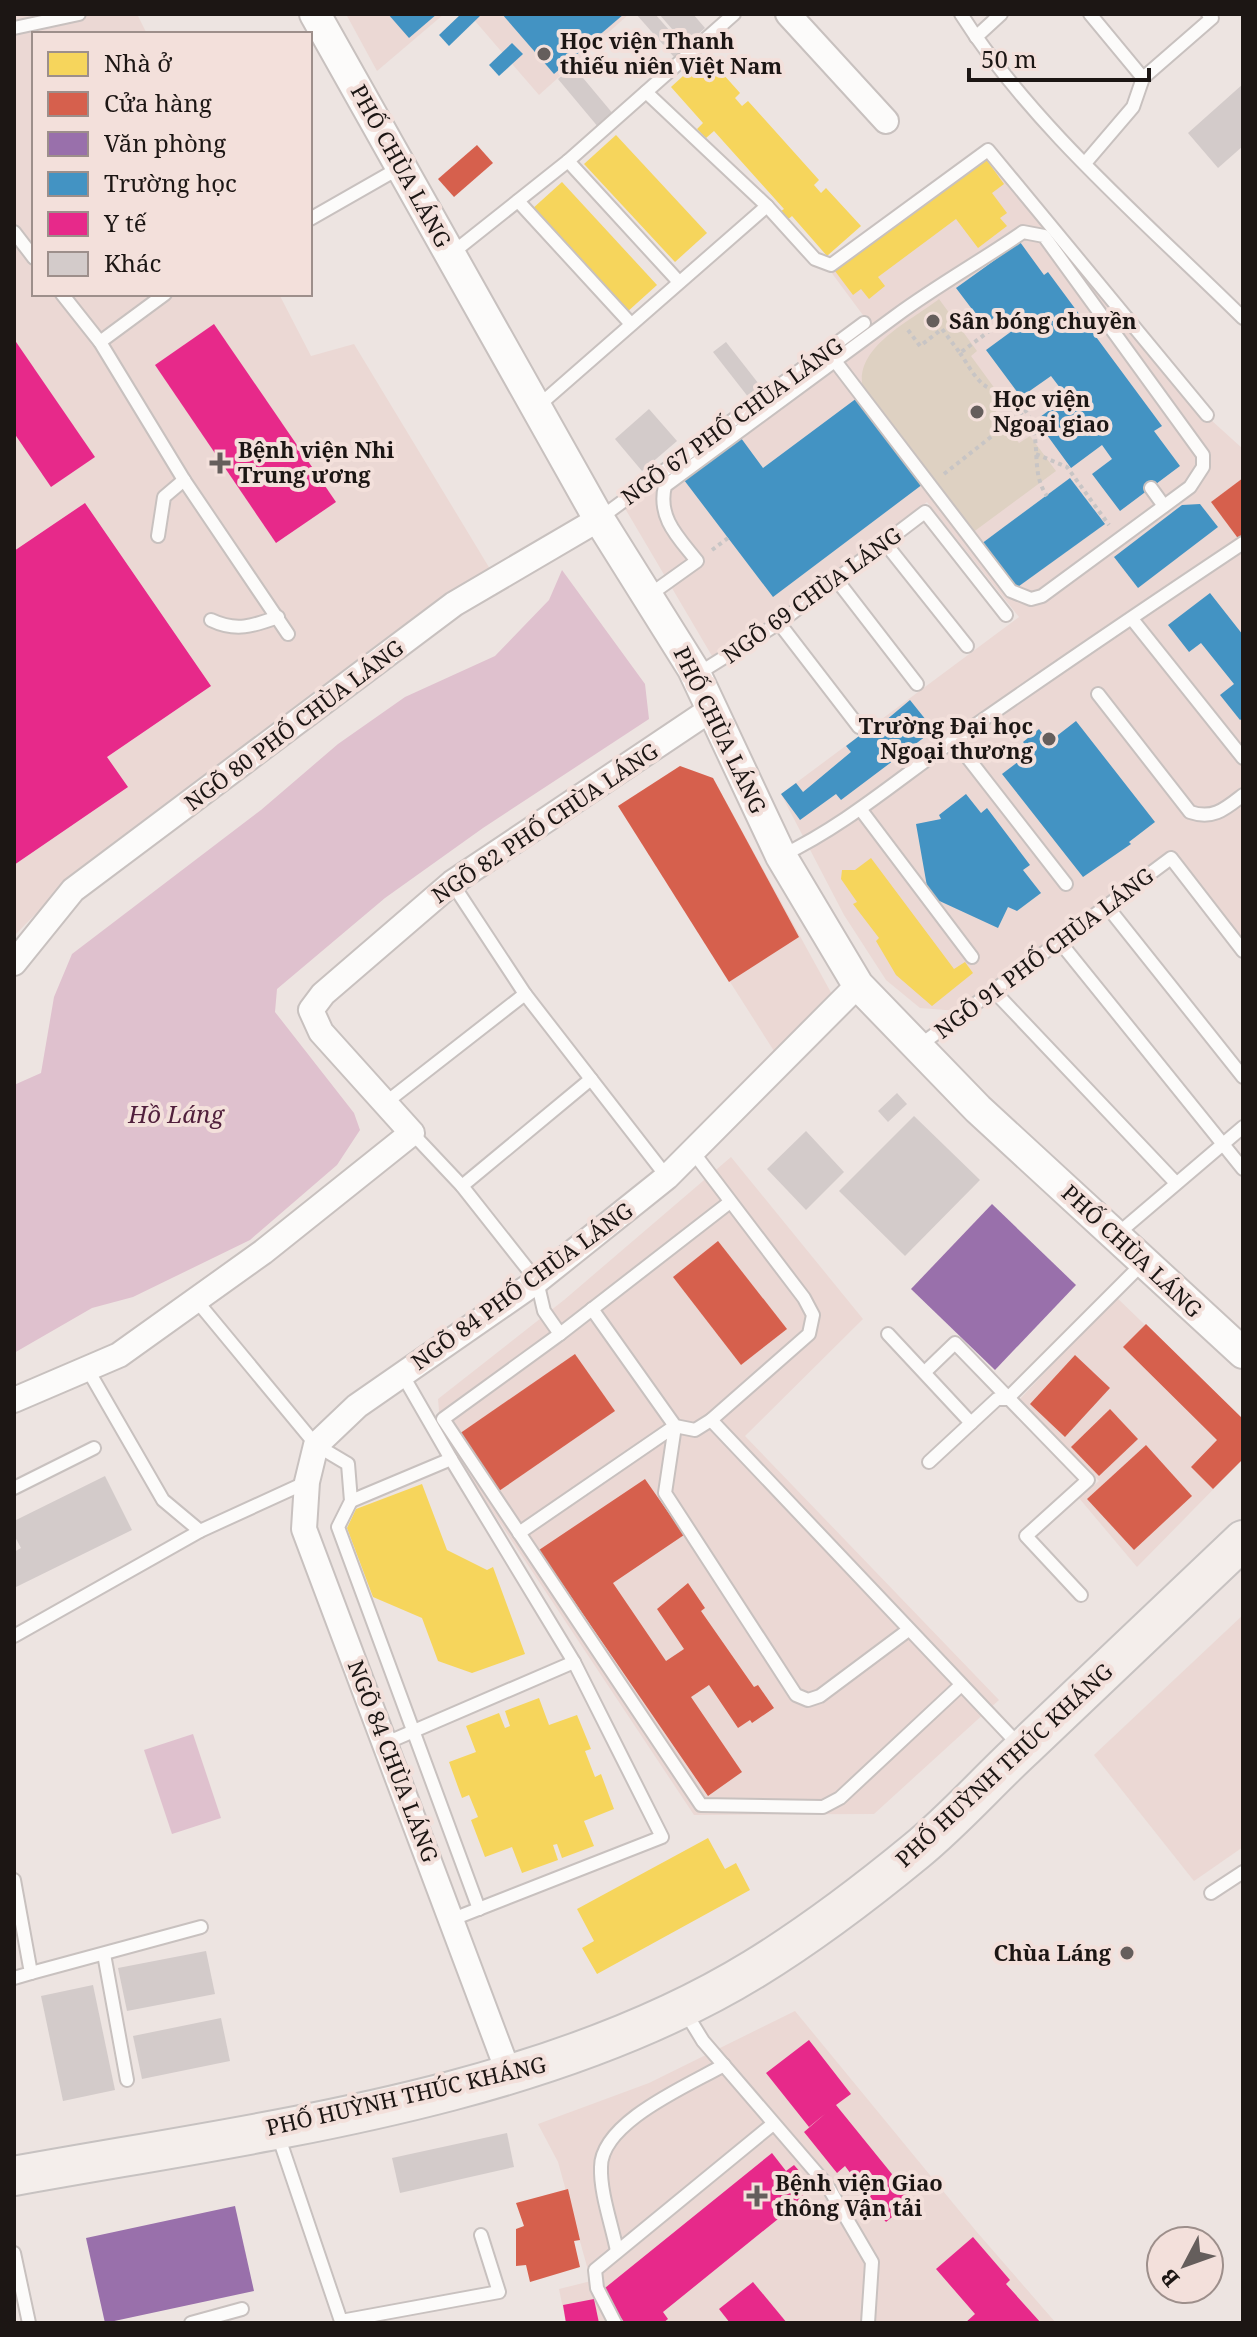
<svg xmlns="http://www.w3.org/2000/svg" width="1257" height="2337" font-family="'Noto Serif',serif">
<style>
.built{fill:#ebd8d4}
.green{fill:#ded1c2}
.water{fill:#dfc1ce}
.homes{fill:#f6d55c}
.shops{fill:#d6604d}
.offices{fill:#9970ab}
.schools{fill:#4393c3}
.health{fill:#e7298a}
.building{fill:#d3cbca}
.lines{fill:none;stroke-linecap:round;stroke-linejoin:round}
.service-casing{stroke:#c8c1bf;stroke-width:16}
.minor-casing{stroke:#c8c1bf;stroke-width:28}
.tertiary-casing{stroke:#c8c1bf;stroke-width:34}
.primary-casing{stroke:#c7c2c1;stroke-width:42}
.path{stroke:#c8c5c5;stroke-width:4;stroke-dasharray:4 4;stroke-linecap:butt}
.service{stroke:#fcfbfa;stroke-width:12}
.minor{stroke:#fcfbfa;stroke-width:24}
.tertiary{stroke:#fcfbfa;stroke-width:30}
.primary{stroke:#f4eeeb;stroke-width:38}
.poi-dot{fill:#655e5c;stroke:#f3e0db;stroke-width:3}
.labels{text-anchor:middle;stroke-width:8;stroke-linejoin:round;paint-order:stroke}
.poi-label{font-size:22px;font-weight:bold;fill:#1c1614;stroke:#f3e0db;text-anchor:start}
.street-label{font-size:22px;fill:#1c1614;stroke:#f3e0db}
.water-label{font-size:24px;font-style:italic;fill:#51203c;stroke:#f3e0db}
</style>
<rect width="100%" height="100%" fill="#ede4e1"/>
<!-- built -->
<g class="built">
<polygon points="14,14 137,14 147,34 34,34 34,294 279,294 311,356 354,344 490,569 318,690 60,889 14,936"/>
<polygon points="346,14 444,14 377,71"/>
<polygon points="469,14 629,14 539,95"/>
<polygon points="986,155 1189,400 1243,449 1243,942 1172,852 958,1011 920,1008 886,980 844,915 781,794 1019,617 927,502 773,619 712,656 623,505 871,326 831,272"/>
<polygon points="680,766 713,778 834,998 774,1051 618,806"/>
<polygon points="731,1157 863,1319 745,1436 999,1700 874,1814 694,1815 441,1434 438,1399 564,1300"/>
<polygon points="1116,1297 1243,1419 1243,1459 1137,1567 1079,1498 1099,1481 1020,1399"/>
<polygon points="1243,1615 1243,1847 1194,1881 1094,1755"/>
<polygon points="795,2011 976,2231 1056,2323 566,2323 559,2289 591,2281 558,2162 538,2124 649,2083"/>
</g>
<!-- green -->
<path class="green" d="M939,299L977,351L971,356L1001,397L991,405L1019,443L1030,436L1056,471L972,533L863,389C853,347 911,321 939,299Z"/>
<!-- water -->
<g class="water">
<polygon points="562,570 645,684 649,719 483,828 385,898 277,989 275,1012 354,1113 360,1130 337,1165 250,1240 133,1297 92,1308 14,1353 14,1085 41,1073 54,997 72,954 261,810 338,744 405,697 495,656 549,600"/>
<polygon points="193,1734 221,1818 172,1834 144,1750"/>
</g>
<!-- homes -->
<g class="homes">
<polygon points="706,55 740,93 735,98 742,106 748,101 819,180 814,185 821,193 826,188 861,226 827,256 792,216 785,222 777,214 784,209 714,131 706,138 697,129 703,123 671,87"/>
<polygon points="616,135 707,233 675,262 584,164"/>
<polygon points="986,159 1004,184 992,193 1007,213 1000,218 1007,226 978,248 956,219 878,277 885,286 869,299 861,289 853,295 835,271"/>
<polygon points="562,182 657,285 626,313 531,210"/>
<polygon points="871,858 954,969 965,962 973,973 932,1006 896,975 876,941 879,938 853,904 857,902 841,879 842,870 855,870"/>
<polygon points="422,1484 447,1550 487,1570 493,1567 525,1654 472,1673 438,1661 422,1618 373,1597 347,1528 356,1509"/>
<polygon points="539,1698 549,1725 577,1715 591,1749 585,1751 595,1777 601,1774 614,1809 584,1821 594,1846 562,1858 557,1844 553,1845 558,1860 522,1873 512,1847 485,1857 471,1820 478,1817 469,1795 462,1798 449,1762 476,1752 466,1726 499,1713 505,1728 510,1726 505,1711"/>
<polygon points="708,1838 725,1869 736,1863 750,1890 597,1974 582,1948 594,1941 577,1909"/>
</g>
<!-- shops -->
<g class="shops">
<polygon points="477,145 493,163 454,197 438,179"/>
<polygon points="1243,478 1243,539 1240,541 1211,502"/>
<polygon points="680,766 713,778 799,937 729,982 618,806"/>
<polygon points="718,1241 787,1329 741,1365 673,1277"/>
<polygon points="1146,1324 1243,1419 1243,1459 1213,1489 1191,1467 1217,1440 1123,1347"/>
<polygon points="575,1354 615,1411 499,1491 459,1434"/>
<polygon points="1075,1355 1110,1388 1065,1437 1030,1404"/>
<polygon points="1110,1409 1138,1439 1099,1476 1071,1447"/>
<polygon points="1146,1445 1192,1496 1134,1550 1087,1499"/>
<polygon points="645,1479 684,1535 613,1583 666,1661 684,1649 657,1609 688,1583 705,1608 701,1611 754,1687 758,1685 774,1708 752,1723 750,1720 738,1728 709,1685 691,1697 742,1772 708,1796 539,1550"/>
<polygon points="568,2189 580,2240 574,2241 580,2267 530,2282 526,2265 516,2266 516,2229 524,2226 516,2203"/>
</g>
<!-- offices -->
<g class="offices">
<polygon points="992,1204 1076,1285 995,1370 911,1289"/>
<polygon points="235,2206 254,2291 105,2323 86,2238"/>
</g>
<!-- schools -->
<g class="schools">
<polygon points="388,14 437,14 409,38"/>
<polygon points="461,14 482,14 449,46 439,35"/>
<polygon points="502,14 624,14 554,74"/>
<polygon points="512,43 523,54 499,76 489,65"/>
<polygon points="1020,242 1044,275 1048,272 1162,426 1154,431 1180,466 1120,511 1092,474 1112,459 1102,445 1071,468 1036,420 1067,397 1051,376 1021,397 986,350 1016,328 1003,311 984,325 956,288"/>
<polygon points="857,398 923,484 773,597 684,480 741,438 763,468"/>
<polygon points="1070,478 1105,524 1015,589 981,544"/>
<polygon points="1200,504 1218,527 1138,588 1114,557 1182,505"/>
<polygon points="1210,593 1243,635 1243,718 1240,720 1220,695 1234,684 1201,643 1189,652 1168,625"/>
<polygon points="910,700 934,730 841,800 836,794 800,820 781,794 796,783 803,792 851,752 846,746 863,733 866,737"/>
<polygon points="1076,721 1155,822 1129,842 1131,844 1083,877 1002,774 1031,752 1023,742 1039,729 1049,742"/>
<polygon points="966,794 981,813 987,808 1030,865 1023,870 1041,893 1017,911 1008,907 998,928 933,898 928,892 916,824 941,819 939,815"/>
</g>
<!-- health -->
<g class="health">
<polygon points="214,324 336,502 276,543 155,365"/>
<polygon points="14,339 95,457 51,487 14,433"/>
<polygon points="85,503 211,686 107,757 128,787 14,865 14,551"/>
<polygon points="809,2040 851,2094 836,2105 913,2200 886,2222 851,2180 854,2178 845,2166 837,2173 804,2132 826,2113 809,2127 766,2073"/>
<polygon points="772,2153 786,2171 794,2165 815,2189 663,2312 668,2319 663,2323 625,2323 600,2292"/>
<polygon points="973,2237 1010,2280 1006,2284 1041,2323 965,2323 975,2314 936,2269"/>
<polygon points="753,2282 787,2323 730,2323 719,2309"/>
<polygon points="594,2299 599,2323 566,2323 563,2305"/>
</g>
<!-- building -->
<g class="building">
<polygon points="636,14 655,14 685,48 674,57"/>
<polygon points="659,14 693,14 705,28 686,45"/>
<polygon points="573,66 614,115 599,128 558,79"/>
<polygon points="1243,84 1243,146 1218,168 1188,133"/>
<polygon points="726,342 762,388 749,398 713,352"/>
<polygon points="649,409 677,441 642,471 615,439"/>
<polygon points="897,1093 907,1104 888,1122 878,1111"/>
<polygon points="914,1116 980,1180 905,1256 839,1191"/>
<polygon points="806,1131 844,1172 806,1210 767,1169"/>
<polygon points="105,1476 132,1530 14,1588 14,1552 21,1548 14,1535 14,1521"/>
<polygon points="206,1951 215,1994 127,2011 118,1968"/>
<polygon points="93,1985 115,2090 63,2101 41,1996"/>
<polygon points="221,2018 230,2061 142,2079 133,2036"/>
<polygon points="507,2133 514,2167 400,2193 392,2158"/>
</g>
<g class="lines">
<!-- service casing -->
<g class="service-casing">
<g id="service">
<path d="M961,14C1032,126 1148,224 1243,318"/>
<polyline points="1090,14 1143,78"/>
<polyline points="14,28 79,14"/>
<polyline points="976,37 1001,14"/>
<polyline points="568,161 679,282"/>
<polyline points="1086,162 1133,107 1143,78 1212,18 1208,14"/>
<polyline points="518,201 631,324"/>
<polyline points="767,206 815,259 831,265 988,150 1207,415"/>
<polyline points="310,219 401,167"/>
<polyline points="14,232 34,258"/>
<polyline points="451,254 568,161 734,14"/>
<polyline points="62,294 100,342 184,480 288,634"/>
<polyline points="100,342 165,294"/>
<polyline points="537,407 767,206 646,92"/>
<polyline points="1151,488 1164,506"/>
<polyline points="599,519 864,323"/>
<polyline points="158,536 164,497 184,480"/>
<polyline points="885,543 967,646"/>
<polyline points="836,579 917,684"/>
<path d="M648,596L697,561C679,538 657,518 665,486L897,315C938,285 981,261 1023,232L1044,236L1203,455V467L1190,487L1042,596L1031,599L1011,591L835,361"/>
<polyline points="1132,619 1243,758"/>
<path d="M211,620C236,632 253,626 278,617"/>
<polyline points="779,623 859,727"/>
<polyline points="696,675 779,623 925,512 1006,615"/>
<path d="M1098,694L1190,812C1213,820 1225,809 1243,795"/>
<polyline points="954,740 1066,884"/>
<polyline points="861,810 972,957"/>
<path d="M781,856C846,825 898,779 957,738C1051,672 1147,607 1243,543"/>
<polyline points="452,883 525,994 667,1177"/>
<polyline points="1106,905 1243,1077"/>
<polyline points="1059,941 1243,1169"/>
<polyline points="993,990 1176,1183"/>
<polyline points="919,1046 1171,858 1243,951"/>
<polyline points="384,1104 525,994"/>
<polyline points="412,1133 462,1186 537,1281 544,1311 560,1334"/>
<polyline points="462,1186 591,1079"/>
<polyline points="730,1202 560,1334 443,1419 701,1805 823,1807 840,1798 960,1686"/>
<polyline points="1115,1236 1243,1127"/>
<polyline points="196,1300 316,1445 348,1464 351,1501 338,1527 479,1909"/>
<polyline points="592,1309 675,1426 695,1430 711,1420 809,1334 813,1315 804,1298 693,1152"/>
<polyline points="888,1334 971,1423"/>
<polyline points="928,1369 955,1343 1088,1480 1026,1536 1081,1595"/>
<polyline points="88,1370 163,1500 200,1531"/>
<polyline points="402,1374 451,1459"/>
<polyline points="711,1420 1020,1746"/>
<polyline points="675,1426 665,1493 796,1695 808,1700 820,1696 907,1631"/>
<polyline points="929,1462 997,1399 1007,1399 1144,1262"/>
<polyline points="14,1488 94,1448"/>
<polyline points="351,1501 451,1459 574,1662 662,1837 453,1919"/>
<polyline points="519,1533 675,1426"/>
<polyline points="14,1636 200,1531 307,1482"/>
<polyline points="386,1743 574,1662"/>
<polyline points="14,1880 31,1973 14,1978"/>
<polyline points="1211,1893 1243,1872"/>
<polyline points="104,1954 127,2080"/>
<polyline points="31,1973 201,1927"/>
<polyline points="684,2010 703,2041 827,2185 872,2262 868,2323"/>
<polyline points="278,2135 341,2321 499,2292 481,2235"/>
<path d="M617,2251C612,2225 600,2193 601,2167C601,2122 689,2085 724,2065"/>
<polyline points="14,2253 29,2323"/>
<polyline points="191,2323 242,2309"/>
<polyline points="615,2323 597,2288 595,2270 773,2124"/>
</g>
</g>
<!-- minor casing -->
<g class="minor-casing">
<g id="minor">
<polyline points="788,14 886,121"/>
<polyline points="14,963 73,890 454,604 599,519"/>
<polyline points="14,1400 119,1355 263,1252 412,1133 321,1032 311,1010 323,994 452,883 713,708"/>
<polyline points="509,2074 304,1529 307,1482 316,1445 357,1406 537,1281 667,1177 858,985"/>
</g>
</g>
<!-- tertiary casing -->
<g class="tertiary-casing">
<polyline id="tertiary" points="315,14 599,519 693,669 781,856 858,985 978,1109 1243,1353"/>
</g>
<!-- primary casing -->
<g class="primary-casing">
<path id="primary" d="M14,2176C256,2132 542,2099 754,1969C811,1934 865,1893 916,1851C955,1819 988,1781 1025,1747C1097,1678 1170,1609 1243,1540"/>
</g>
<!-- path -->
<g class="path">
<polyline points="908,330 920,346 942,329 960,353 1008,317"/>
<path d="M960,353C967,363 976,381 987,387C1002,395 1017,397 1027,413C1043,439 1029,471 1047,496"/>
<polyline points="1036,454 1067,467 1109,525"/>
<polyline points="944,474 1025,410"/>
<polyline points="712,550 728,538"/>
</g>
<!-- service -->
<use href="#service" class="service"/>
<!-- minor -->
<use href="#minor" class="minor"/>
<!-- tertiary -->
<use href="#tertiary" class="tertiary"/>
<!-- primary -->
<use href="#primary" class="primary"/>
</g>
<!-- markers -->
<g class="poi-dot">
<circle cx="544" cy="54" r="8"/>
<circle cx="933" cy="321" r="8"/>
<circle cx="977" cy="412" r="8"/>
<path d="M216 451h8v8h8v8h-8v8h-8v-8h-8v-8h8z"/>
<circle cx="1049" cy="739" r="8"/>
<circle cx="1127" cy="1953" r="8"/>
<path d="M753 2184h8v8h8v8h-8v8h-8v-8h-8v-8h8z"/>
</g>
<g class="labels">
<!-- poi labels -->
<g class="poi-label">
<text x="560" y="49">Học viện Thanh<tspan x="560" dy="25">thiếu niên Việt Nam</tspan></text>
<text x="949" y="329">Sân bóng chuyền</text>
<text x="993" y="407">Học viện<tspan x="993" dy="25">Ngoại giao</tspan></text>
<text x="238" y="458">Bệnh viện Nhi<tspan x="238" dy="25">Trung ương</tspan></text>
<text x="1033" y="734" text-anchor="end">Trường Đại học<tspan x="1033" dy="25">Ngoại thương</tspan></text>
<text x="1111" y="1961" text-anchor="end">Chùa Láng</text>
<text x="775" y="2191">Bệnh viện Giao<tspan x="775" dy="25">thông Vận tải</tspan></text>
</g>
<!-- street labels -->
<g class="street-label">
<text transform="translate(401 166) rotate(61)" y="8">PHỐ CHÙA LÁNG</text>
<text transform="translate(732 421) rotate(-36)" y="8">NGÕ 67 PHỐ CHÙA LÁNG</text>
<text transform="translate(812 595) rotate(-36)" y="8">NGÕ 69 CHÙA LÁNG</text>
<text transform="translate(294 725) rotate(-37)" y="8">NGÕ 80 PHỐ CHÙA LÁNG</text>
<text transform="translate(720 730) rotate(64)" y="8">PHỐ CHÙA LÁNG</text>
<text transform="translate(545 823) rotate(-34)" y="8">NGÕ 82 PHỐ CHÙA LÁNG</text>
<text transform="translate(1044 953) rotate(-37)" y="8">NGÕ 91 PHỐ CHÙA LÁNG</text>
<text transform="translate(1132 1251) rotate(43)" y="8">PHỐ CHÙA LÁNG</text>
<text transform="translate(522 1286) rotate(-36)" y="8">NGÕ 84 PHỐ CHÙA LÁNG</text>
<text transform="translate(393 1761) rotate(69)" y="8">NGÕ 84 CHÙA LÁNG</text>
<text transform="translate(1004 1765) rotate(-43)" y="8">PHỐ HUỲNH THÚC KHÁNG</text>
<text transform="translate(406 2096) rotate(-13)" y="8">PHỐ HUỲNH THÚC KHÁNG</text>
</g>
<!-- water labels -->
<g class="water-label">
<text x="176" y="1123">Hồ Láng</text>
</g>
</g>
<!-- border -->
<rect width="1257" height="2337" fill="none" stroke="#1c1614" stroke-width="32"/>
<!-- legend -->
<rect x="32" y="32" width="280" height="264" fill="#f3e0db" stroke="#9d8f8b" stroke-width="2"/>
<rect x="48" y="52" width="40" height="24" fill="#f6d55c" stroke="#9d8f8b" stroke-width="2"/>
<text x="104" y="72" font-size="24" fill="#1c1614">Nhà ở</text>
<rect x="48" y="92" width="40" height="24" fill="#d6604d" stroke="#9d8f8b" stroke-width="2"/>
<text x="104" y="112" font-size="24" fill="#1c1614">Cửa hàng</text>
<rect x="48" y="132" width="40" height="24" fill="#9970ab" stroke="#9d8f8b" stroke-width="2"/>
<text x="104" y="152" font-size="24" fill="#1c1614">Văn phòng</text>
<rect x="48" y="172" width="40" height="24" fill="#4393c3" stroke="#9d8f8b" stroke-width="2"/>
<text x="104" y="192" font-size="24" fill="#1c1614">Trường học</text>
<rect x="48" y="212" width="40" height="24" fill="#e7298a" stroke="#9d8f8b" stroke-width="2"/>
<text x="104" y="232" font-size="24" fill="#1c1614">Y tế</text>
<rect x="48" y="252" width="40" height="24" fill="#d3cbca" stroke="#9d8f8b" stroke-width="2"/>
<text x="104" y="272" font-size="24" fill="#1c1614">Khác</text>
<!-- north arrow -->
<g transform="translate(1185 2265) rotate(229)"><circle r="38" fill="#f3e0db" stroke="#9d8f8b" stroke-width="2"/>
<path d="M0-6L14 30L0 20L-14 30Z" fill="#655e5c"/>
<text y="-12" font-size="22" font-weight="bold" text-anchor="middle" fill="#1c1614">B</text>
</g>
<!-- scale -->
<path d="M969 68v12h180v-12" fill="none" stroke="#1c1614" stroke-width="4"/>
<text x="981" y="68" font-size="24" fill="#1c1614" stroke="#f3e0db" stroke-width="6" paint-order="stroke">50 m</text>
</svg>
